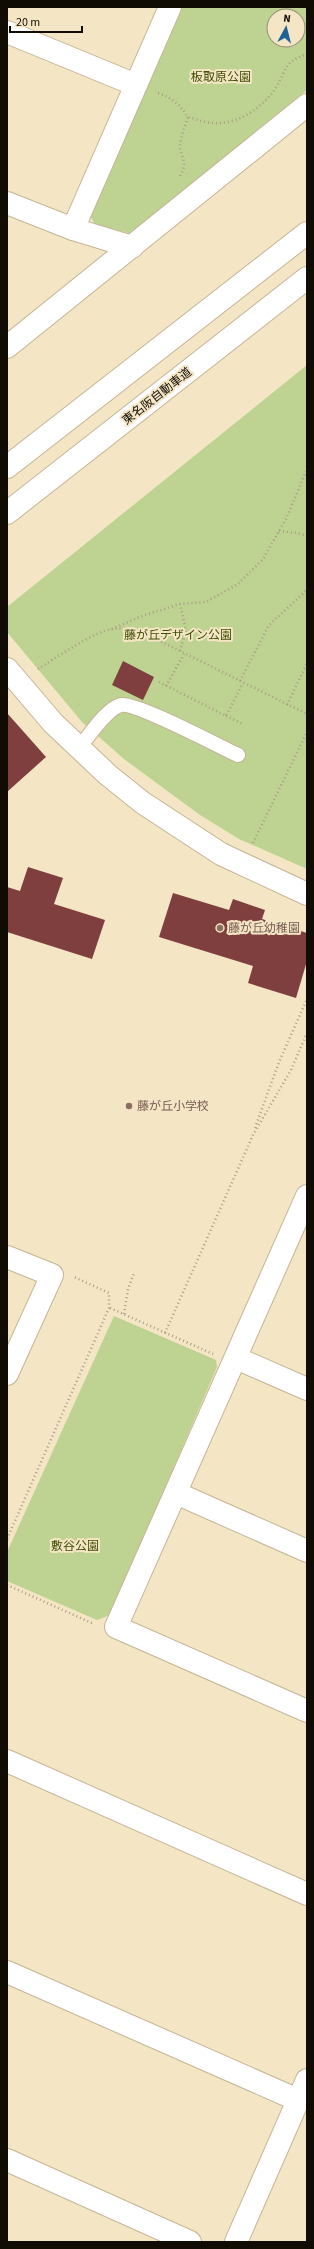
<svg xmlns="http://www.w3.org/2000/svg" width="314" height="2249" font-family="'Source Sans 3','Noto Sans JP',sans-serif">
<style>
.green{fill:#bed292;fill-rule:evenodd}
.building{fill:#7f3f3f}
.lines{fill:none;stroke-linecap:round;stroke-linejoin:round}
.lane-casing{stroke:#c4b596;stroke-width:16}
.street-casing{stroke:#c4b596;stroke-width:24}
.secondary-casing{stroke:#c4b596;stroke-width:24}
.highway-casing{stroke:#c4b596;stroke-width:24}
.path{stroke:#a99e85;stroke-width:2.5;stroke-dasharray:1 3;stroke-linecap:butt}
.lane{stroke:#fff;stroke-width:14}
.street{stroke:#fff;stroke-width:22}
.secondary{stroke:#fff;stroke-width:22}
.highway{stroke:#fff;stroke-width:22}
.education-dot{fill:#8d6e63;stroke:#f4e5c5;stroke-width:1.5}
.labels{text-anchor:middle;stroke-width:4;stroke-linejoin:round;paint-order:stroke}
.park-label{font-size:12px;fill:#3f4f03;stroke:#f4e5c5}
.street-label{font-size:12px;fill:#110c03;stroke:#f4e5c5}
.education-label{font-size:12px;fill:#785e54;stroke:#f4e5c5;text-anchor:start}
</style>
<rect width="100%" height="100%" fill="#f4e5c5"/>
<!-- green -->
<g class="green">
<path d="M182,7H307V90L132,234L95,224L90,216ZM274,16H298V40H274Z"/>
<polygon points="307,365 307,869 239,839 200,815 124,759 82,722 7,632 7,607"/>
<polygon points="114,1316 216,1360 217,1367 110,1615 97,1620 7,1581 7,1552"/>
</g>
<!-- building -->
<g class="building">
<polygon points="123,661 154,677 143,700 112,685"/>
<polygon points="7,713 46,757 7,792"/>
<polygon points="28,867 63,878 54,904 105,920 92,959 7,932 7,887 20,891"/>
<polygon points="173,893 229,910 233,899 265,910 262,919 307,933 307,961 296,998 248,983 253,966 159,937"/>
</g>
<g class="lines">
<!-- lane casing -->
<g class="lane-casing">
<path id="lane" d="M79,748C89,736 107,708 121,705C136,702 220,747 238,755"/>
</g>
<!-- street casing -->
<g class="street-casing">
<g id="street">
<polyline points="7,32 136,85"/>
<polyline points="7,203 73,229 132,247"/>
<polyline points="73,229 170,7"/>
<polyline points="7,347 307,105"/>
<polyline points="7,669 53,723 108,775 143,803 221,854 307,894"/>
<polyline points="307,1196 116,1627 307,1711"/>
<polyline points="7,1257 52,1275 7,1374"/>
<polyline points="236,1358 307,1389"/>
<polyline points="176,1493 307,1551"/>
<polyline points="7,1972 298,2100"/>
<polyline points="7,2160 190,2242"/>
<polyline points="236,2242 307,2080"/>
</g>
</g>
<!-- secondary casing -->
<g class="secondary-casing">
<polyline id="secondary" points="7,1761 307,1894"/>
</g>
<!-- highway casing -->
<g class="highway-casing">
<g id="highway">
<polyline points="7,467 307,233"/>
<polyline points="7,513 307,278"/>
</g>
</g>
<!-- path -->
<g class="path">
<path d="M158,93C173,98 180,105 188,117C196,119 205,123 213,123C238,125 264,107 277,86C287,68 284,62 307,54"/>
<path d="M180,176C189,160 180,158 180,145C181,136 185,126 188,117"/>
<polyline points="279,531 297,533 307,536"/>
<polyline points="112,629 142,616 180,604 206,602 238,584 263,559 286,519 307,469"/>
<polyline points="180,651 186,630 180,604"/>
<path d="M38,669C54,659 95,631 112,629C127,626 146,635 160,641L307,714"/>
<polyline points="240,681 269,625 307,590"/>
<polyline points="159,682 226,716 243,683"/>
<polyline points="166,686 184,654"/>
<polyline points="287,705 307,663"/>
<polyline points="226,716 243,724"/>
<polyline points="253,843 307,732"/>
<polyline points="255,1128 279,1062 307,999"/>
<polyline points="110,1308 213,1354"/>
<polyline points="124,1314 128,1289 134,1273"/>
<polyline points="165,1333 253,1135 291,1070 307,1033"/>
<polyline points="7,1539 109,1308 109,1293 74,1277"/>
<polyline points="7,1585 94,1624"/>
</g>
<!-- lane -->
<use href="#lane" class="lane"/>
<!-- street -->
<use href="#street" class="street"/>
<!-- secondary -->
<use href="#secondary" class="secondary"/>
<!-- highway -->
<use href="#highway" class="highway"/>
</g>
<!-- markers -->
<g class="education-dot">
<circle cx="220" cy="928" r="4"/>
<circle cx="129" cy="1106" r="4"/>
</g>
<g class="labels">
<!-- park labels -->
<g class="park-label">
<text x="221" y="81">板取原公園</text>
<text x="178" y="639">藤が丘デザイン公園</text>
<text x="75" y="1550">敷谷公園</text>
</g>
<!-- street labels -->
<g class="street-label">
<text transform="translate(157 396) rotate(-38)" y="4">東名阪自動車道</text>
</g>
<!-- education labels -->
<g class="education-label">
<text x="228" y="932">藤が丘幼稚園</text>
<text x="137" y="1110">藤が丘小学校</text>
</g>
</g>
<!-- border -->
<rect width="314" height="2249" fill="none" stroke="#110c03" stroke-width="16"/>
<!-- north arrow -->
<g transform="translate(286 28) rotate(7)"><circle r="19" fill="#f4e5c5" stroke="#998e77"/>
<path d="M0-3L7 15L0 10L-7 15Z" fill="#1f6499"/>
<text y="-6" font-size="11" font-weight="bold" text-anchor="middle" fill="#110c03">N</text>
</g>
<!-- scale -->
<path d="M10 26v6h72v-6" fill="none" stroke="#110c03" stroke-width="2"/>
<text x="16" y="26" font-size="12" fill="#110c03" stroke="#f4e5c5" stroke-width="3" paint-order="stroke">20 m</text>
</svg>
